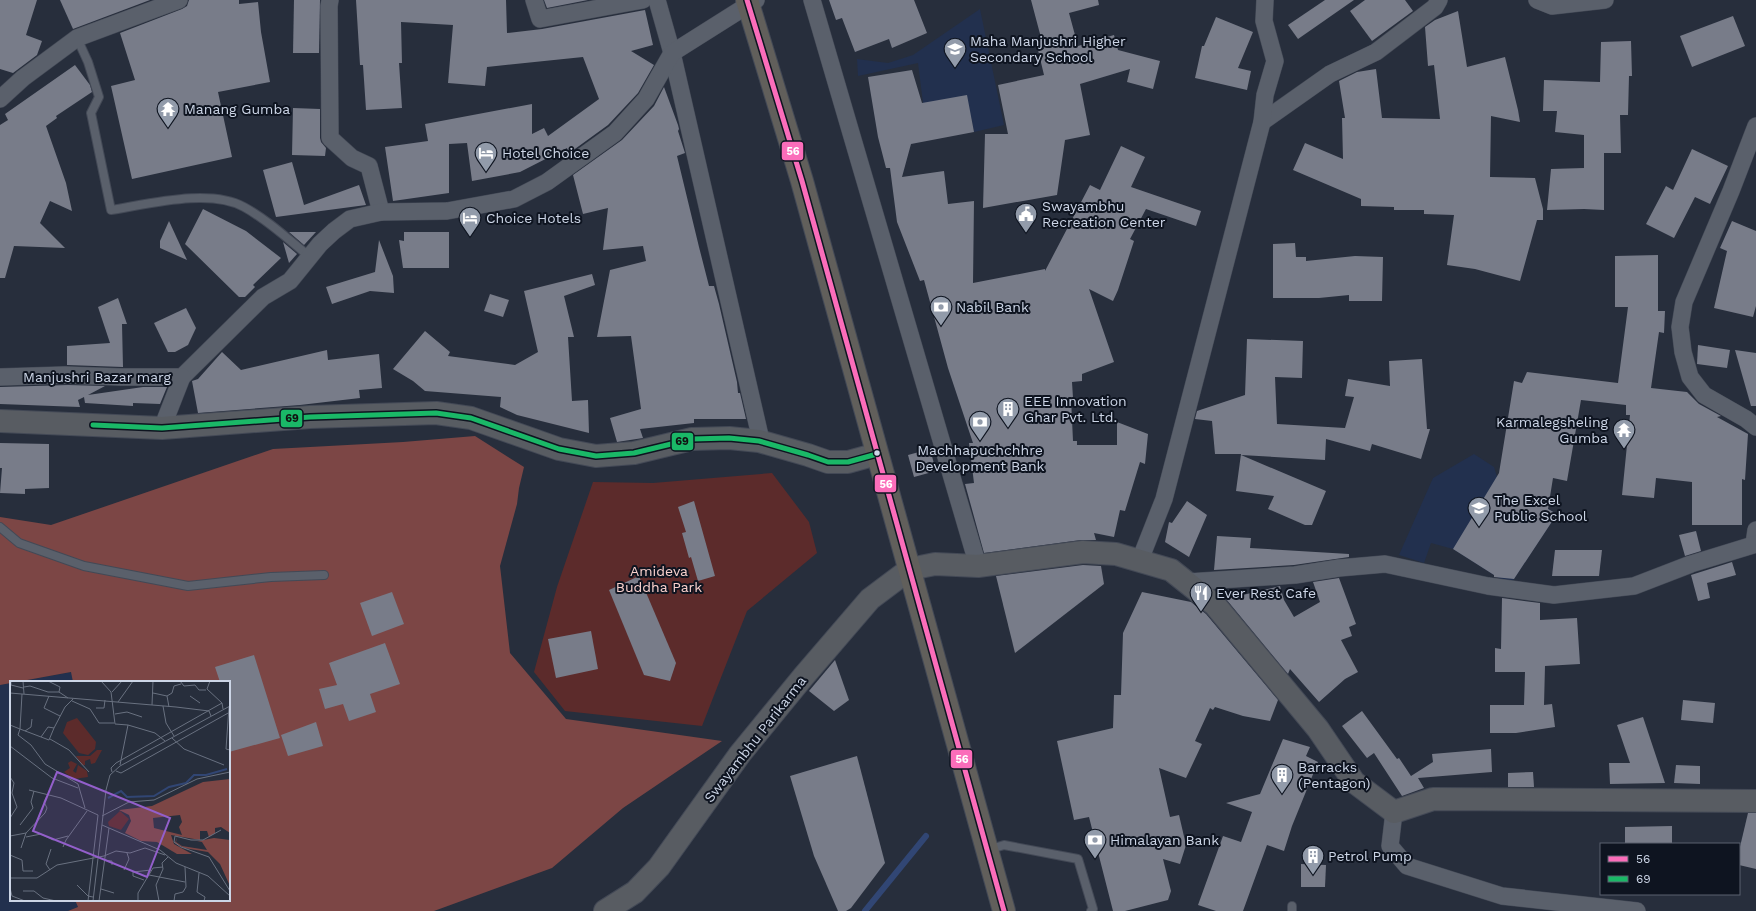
<svg xmlns="http://www.w3.org/2000/svg" width="1756" height="911" font-family="'Work Sans',sans-serif">
<style>
.built{fill:#22304e}
.green{fill:#5c2b2b}
.forest{fill:#7c4645}
.lines{fill:none;stroke-linecap:round;stroke-linejoin:round}
.stream{stroke:#314674;stroke-width:6}
.building{fill:#787c89}
.lane-casing{stroke:#434956;stroke-width:10}
.street-casing{stroke:#434956;stroke-width:18}
.secondary-casing{stroke:#434956;stroke-width:24}
.highway-casing{stroke:#434956;stroke-width:24}
.lane{stroke:#5a606b;stroke-width:8}
.street{stroke:#5a606b;stroke-width:17}
.secondary{stroke:#585c62;stroke-width:22}
.highway{stroke:#615f5b;stroke-width:22}
.bus-1-casing{stroke:#0e1420;stroke-width:8}
.bus-2-casing{stroke:#0e1420;stroke-width:8}
.bus-1{stroke:#fb6dba;stroke-width:5}
.bus-2{stroke:#1ab867;stroke-width:5}
.bus-dot{fill:#ccd5e6;stroke:#0e1420;stroke-width:1.5}
.labels{text-anchor:middle;stroke-width:4;stroke-linejoin:round;paint-order:stroke}
.poi-label{font-size:14px;fill:#ccd5e6;stroke:#0e1420;text-anchor:start}
.street-label{font-size:14px;fill:#ccd5e6;stroke:#0e1420}
.park-label{font-size:14px;fill:#fad1cd;stroke:#0e1420}
.inset-river{fill:none;stroke:#314674;stroke-width:2}
.inset-road{fill:none;stroke:#697180;stroke-width:1}
.view{fill:#935fcb;fill-opacity:0.15;stroke:#935fcb;stroke-width:2}
.inset-edge{fill:none;stroke:#ccd5e6;stroke-width:2}
.line-badge{stroke:#0e1420;stroke-width:1.5}
.badge-label{font-size:11px;text-anchor:middle;font-weight:bold;fill:#fff}
.pale-badge-label{font-size:11px;text-anchor:middle;font-weight:bold;fill:#111}
</style>
<rect width="100%" height="100%" fill="#272e3c"/>
<!-- built -->
<g class="built">
<polygon points="980,9 1004,125 974,132 971,117 923,103 918,63 858,76 857,59 888,63 913,55"/>
<polygon points="1474,454 1494,467 1497,477 1557,514 1510,585 1453,549 1431,543 1424,563 1399,555 1433,478"/>
<polygon points="72,672 73,682 17,682"/>
<polygon points="11,683 11,900 75,900 78,907 68,911 0,911 0,685"/>
</g>
<!-- green -->
<polygon class="green" points="772,473 809,522 817,553 747,611 702,726 565,711 534,672 557,587 593,482 653,483"/>
<!-- forest -->
<polygon class="forest" points="475,436 524,467 519,488 517,504 500,566 510,653 566,719 722,741 623,808 552,868 434,911 68,911 78,907 75,900 229,900 229,813 230,812 229,809 229,682 73,682 71,672 0,685 0,517 51,525 273,449 403,442"/>
<g class="lines">
<!-- stream -->
<polyline class="stream" points="865,911 926,836"/>
</g>
<!-- building -->
<g class="building">
<polygon points="0,0 37,0 26,35 42,41 37,55 13,73 0,69"/>
<polygon points="60,0 150,0 73,29"/>
<polygon points="189,0 239,0 239,4 258,2 261,32 270,82 218,92 232,157 132,179 111,86 135,80 120,33 182,9 187,6"/>
<polygon points="294,0 320,0 319,53 293,53"/>
<polygon points="356,0 506,0 507,33 542,29 645,10 653,45 631,51 654,65 638,93 608,125 568,154 567,148 520,172 472,181 467,143 449,144 449,193 393,201 385,147 428,141 425,124 532,104 532,134 544,128 548,136 599,99 583,57 487,67 485,86 448,83 453,25 401,22 402,63 399,63 402,108 366,110 363,65 360,65"/>
<polygon points="544,0 588,0 547,8"/>
<polygon points="829,0 914,0 927,33 892,48 889,39 855,52 842,18 836,20"/>
<polygon points="1031,0 1098,0 1099,5 1069,13 1078,46 1114,35 1118,50 1160,61 1153,89 1127,82 1130,69 1080,84 1090,135 1065,140 1057,195 983,208 985,134 1008,134 998,85 1044,75 1038,50 1044,49"/>
<polygon points="1325,0 1354,0 1298,39 1288,25"/>
<polygon points="1365,0 1405,0 1413,11 1372,41 1350,11"/>
<polygon points="1458,11 1467,67 1505,57 1518,110 1520,122 1491,116 1490,177 1535,178 1543,209 1543,220 1537,220 1520,281 1475,269 1447,265 1454,215 1424,214 1424,210 1394,210 1394,207 1361,206 1361,199 1293,170 1305,143 1343,159 1342,118 1345,118 1339,81 1357,72 1376,69 1382,118 1440,119 1434,65 1428,66 1425,27 1435,20"/>
<polygon points="1733,16 1745,46 1692,67 1680,36"/>
<polygon points="1216,17 1253,32 1238,68 1251,71 1247,90 1195,78 1202,46 1204,46"/>
<polygon points="1631,41 1632,76 1629,76 1628,115 1620,115 1621,153 1604,153 1604,210 1584,209 1547,210 1551,169 1584,168 1584,135 1555,132 1557,111 1543,111 1544,80 1600,82 1601,42"/>
<polygon points="75,65 90,85 92,92 56,116 57,118 46,126 66,183 72,211 50,201 40,223 65,248 14,246 5,278 0,278 0,125 8,120 5,114"/>
<polygon points="912,70 922,103 967,95 974,132 911,144 902,177 944,171 948,204 974,201 973,283 1045,269 1045,271 1090,185 1100,190 1121,146 1145,157 1131,187 1201,211 1196,226 1146,209 1130,239 1134,241 1118,290 1113,301 1089,289 1114,362 1082,374 1082,381 1072,382 1073,398 1071,398 1073,441 1077,441 1077,445 1117,445 1117,422 1148,434 1145,464 1140,462 1125,511 1120,510 1114,537 1094,533 1096,540 1081,540 984,553 965,484 974,483 969,443 973,443 948,368 924,280 920,281 897,222 890,168 886,168 878,137 868,77"/>
<polygon points="664,87 678,125 679,129 678,131 685,153 677,156 699,247 709,286 714,286 719,304 737,382 738,393 740,393 746,419 694,419 694,423 640,429 643,438 617,442 610,418 641,409 631,336 597,337 610,270 646,261 643,246 603,250 608,208 583,214 573,175 622,140 654,106"/>
<polygon points="293,108 320,109 320,138 321,142 326,148 325,156 292,155"/>
<polygon points="1692,149 1728,166 1710,204 1695,197 1674,238 1646,224 1666,186 1673,190"/>
<polygon points="292,162 304,205 359,185 366,205 276,217 263,170"/>
<polygon points="203,209 246,231 281,258 253,285 255,287 245,297 239,297 185,244"/>
<polygon points="169,221 187,260 160,248 160,241"/>
<polygon points="1732,221 1756,231 1756,306 1753,317 1714,308 1727,251 1720,248"/>
<polygon points="289,232 316,232 304,245"/>
<polygon points="404,232 449,232 449,268 403,268 399,240 404,241"/>
<polygon points="379,240 393,276 394,293 370,291 332,304 326,287 375,272"/>
<polygon points="283,242 297,254 289,263"/>
<polygon points="1295,243 1296,257 1306,257 1306,261 1355,256 1383,257 1382,301 1349,301 1349,295 1319,298 1273,298 1273,244"/>
<polygon points="1658,255 1658,311 1665,311 1664,333 1659,332 1651,388 1687,392 1699,404 1721,416 1717,417 1748,434 1745,480 1742,479 1742,525 1692,525 1692,482 1656,478 1654,498 1622,495 1630,415 1626,415 1626,405 1581,400 1567,481 1553,478 1548,509 1557,514 1514,579 1494,577 1494,575 1453,549 1499,473 1514,381 1522,383 1527,372 1618,383 1628,307 1615,307 1615,256"/>
<polygon points="592,274 595,285 564,296 574,337 568,337 572,401 588,400 589,433 517,415 500,407 501,397 425,391 413,381 393,369 425,331 450,352 448,356 515,365 538,352 524,291"/>
<polygon points="490,294 509,300 503,317 484,311"/>
<polygon points="118,298 127,324 122,324 123,367 67,365 67,346 110,343 98,307"/>
<polygon points="186,308 196,328 188,345 175,352 168,352 154,323"/>
<polygon points="1247,339 1303,341 1302,378 1275,377 1277,424 1345,428 1354,397 1345,396 1348,379 1390,386 1389,361 1422,359 1427,429 1430,429 1421,459 1372,444 1370,451 1326,439 1325,460 1241,455 1326,491 1312,525 1305,525 1268,509 1274,496 1236,491 1241,454 1215,454 1212,421 1195,419 1197,411 1245,395"/>
<polygon points="1698,345 1730,350 1727,368 1697,364"/>
<polygon points="327,350 328,360 379,354 382,388 359,390 360,398 300,405 198,413 192,381 198,379 222,352 241,370"/>
<polygon points="1735,350 1756,353 1756,406 1751,406"/>
<polygon points="68,385 105,386 88,395 143,387 167,387 160,404 133,403 133,406 85,403 84,397 78,400 80,407 0,404 0,387"/>
<polygon points="0,443 49,444 49,488 25,489 25,494 0,493 2,468 0,468"/>
<polygon points="930,449 936,471 914,477 908,455"/>
<polygon points="694,501 715,576 698,581 691,557 689,558 682,533 686,532 678,507"/>
<polygon points="1187,501 1207,515 1189,557 1165,542 1169,522 1172,523"/>
<polygon points="1696,531 1701,551 1685,556 1679,535"/>
<polygon points="1217,536 1251,538 1250,548 1349,554 1349,557 1294,565 1214,570"/>
<polygon points="1555,550 1602,550 1599,576 1552,576"/>
<polygon points="1732,562 1736,575 1707,583 1710,598 1698,601 1691,575"/>
<polygon points="1083,565 1101,566 1104,584 1015,653 996,576"/>
<polygon points="639,576 676,663 670,681 644,675 609,590"/>
<polygon points="1339,578 1356,624 1349,627 1352,636 1341,640 1358,672 1345,679 1319,702 1290,669 1288,674 1226,599 1280,586 1284,600 1294,617 1320,602 1313,582"/>
<polygon points="392,592 404,624 372,636 360,603"/>
<polygon points="1142,592 1191,602 1206,614 1278,700 1270,721 1243,716 1215,707 1213,710 1210,708 1195,741 1202,744 1186,778 1159,768 1170,817 1179,815 1186,845 1180,864 1163,859 1171,891 1168,900 1125,911 1113,911 1089,817 1074,820 1057,741 1113,728 1114,695 1121,695 1123,633"/>
<polygon points="1502,598 1540,603 1540,620 1577,618 1580,664 1545,666 1544,705 1552,704 1555,727 1516,733 1490,733 1490,705 1524,705 1525,672 1495,672 1495,648 1501,649"/>
<polygon points="591,631 598,669 556,678 548,639"/>
<polygon points="385,643 400,684 370,694 376,712 349,721 343,704 325,709 319,689 337,685 329,663"/>
<polygon points="254,655 280,738 229,752 229,682 220,682 215,667"/>
<polygon points="835,660 849,700 834,711 809,691"/>
<polygon points="1683,700 1715,703 1713,723 1681,720"/>
<polygon points="1362,711 1397,759 1399,758 1411,776 1433,762 1432,754 1491,749 1492,772 1418,778 1424,788 1402,796 1374,753 1367,758 1342,726"/>
<polygon points="1643,717 1665,783 1610,784 1609,763 1630,763 1617,725"/>
<polygon points="316,722 323,746 288,756 281,735"/>
<polygon points="1283,739 1310,747 1306,756 1318,762 1292,826 1284,851 1267,845 1243,911 1216,911 1198,905 1223,836 1241,842 1252,812 1226,803 1260,794"/>
<polygon points="857,756 885,863 851,908 846,911 838,911 814,856 790,776"/>
<polygon points="1676,765 1700,766 1700,784 1674,783"/>
<polygon points="1533,772 1534,787 1508,787 1508,773"/>
<polygon points="1748,813 1756,813 1756,869 1739,865 1739,851"/>
<polygon points="1672,826 1672,844 1625,844 1625,827"/>
<polygon points="1301,864 1326,865 1325,887 1301,887"/>
</g>
<g class="lines">
<!-- lane casing -->
<g class="lane-casing">
<g id="lane">
<path d="M77,38L88,62L99,97L91,113L111,210C149,204 210,188 244,207C268,220 289,240 310,257"/>
<polyline points="0,527 19,543 84,566 188,586 271,577 324,575"/>
<polyline points="988,850 1004,845 1078,859 1093,909 1091,911"/>
<polyline points="1292,911 1292,906"/>
</g>
</g>
<!-- street casing -->
<g class="street-casing">
<g id="street">
<polyline points="330,0 329,6 330,138 352,158 369,166 381,212"/>
<polyline points="534,0 540,19 643,0"/>
<polyline points="657,0 672,53 760,436 759,441"/>
<polyline points="812,0 978,566"/>
<polyline points="1537,0 1552,6 1605,0"/>
<polyline points="0,99 23,78 77,38 179,0"/>
<polyline points="1262,122 1330,74 1376,52 1435,7 1439,0"/>
<polyline points="1756,126 1731,191 1684,302 1680,327 1683,352 1690,377 1704,395 1746,419 1756,427"/>
<polyline points="0,377 65,375 121,377 182,377 263,297 290,281 320,244 334,231 350,219 381,212 447,211 514,199 547,182 615,133 646,99 672,53 756,0"/>
<polyline points="162,428 182,377"/>
<polyline points="1754,544 1756,530"/>
<polyline points="1140,560 1164,499 1262,122 1265,95 1275,61 1264,21 1265,0"/>
<polyline points="1188,582 1295,575 1339,568 1385,564 1488,586 1554,595 1634,586 1691,564 1756,544"/>
<polyline points="1394,812 1390,846 1407,866 1502,896 1637,911"/>
</g>
</g>
<!-- secondary casing -->
<g class="secondary-casing">
<g id="secondary">
<polyline points="0,421 162,428 310,417 436,413 471,418 559,449 596,456 634,453 692,439 729,438 759,441 808,455 828,462 848,462 877,454"/>
<polyline points="605,911 635,892 659,867 740,754 803,677 870,599 910,569 935,564 978,566 1083,552 1116,554 1171,570 1215,605 1318,729 1354,782 1394,812 1433,799 1756,801"/>
</g>
</g>
<!-- highway casing -->
<g class="highway-casing">
<polyline id="highway" points="747,0 802,181 1004,911"/>
</g>
<!-- lane -->
<use href="#lane" class="lane"/>
<!-- street -->
<use href="#street" class="street"/>
<!-- secondary -->
<use href="#secondary" class="secondary"/>
<!-- highway -->
<use href="#highway" class="highway"/>
<!-- bus-1 casing -->
<g class="bus-1-casing">
<polyline id="bus-1" points="747,0 802,181 1004,911"/>
</g>
<!-- bus-2 casing -->
<g class="bus-2-casing">
<polyline id="bus-2" points="93,425 162,428 310,417 436,413 471,418 559,449 596,456 634,453 692,439 729,438 759,441 808,455 828,462 848,462 877,454"/>
</g>
<!-- bus-1 -->
<use href="#bus-1" class="bus-1"/>
<!-- bus-2 -->
<use href="#bus-2" class="bus-2"/>
</g>
<!-- icons -->
<defs>
<g id="school-pin" transform="scale(1.15)"><path d="M0 17L-7.5 6A9.5 9.5 0 1 1 7.5 6Z" fill="#929baa" stroke="#0e1420"/><path d="M0-5L7-2L0 1L-7-2ZM-4 1L0 2.5L4 1V4Q0 6-4 4Z" fill="#fff"/></g>
<g id="temple-pin" transform="scale(1.15)"><path d="M0 17L-7.5 6A9.5 9.5 0 1 1 7.5 6Z" fill="#929baa" stroke="#0e1420"/><path d="M0-6L5-2H3V0L6.5 2.5H4V6H1.5V3h-3V6H-4V2.5H-6.5L-3 0V-2H-5Z" fill="#fff"/></g>
<g id="hotel-pin" transform="scale(1.15)"><path d="M0 17L-7.5 6A9.5 9.5 0 1 1 7.5 6Z" fill="#929baa" stroke="#0e1420"/><path d="M-6-4.5h1.5V1H6V5H4.5V3h-9V5H-6ZM-4 0a1.8 1.8 0 1 1 3.6 0ZM.5 0V-2.5h3Q6-2.5 6 0Z" fill="#fff"/></g>
<g id="civic-pin" transform="scale(1.15)"><path d="M0 17L-7.5 6A9.5 9.5 0 1 1 7.5 6Z" fill="#929baa" stroke="#0e1420"/><path d="M-.6-6.5H3V-4.5H.6V-3L4-1V1h2V6H-6V1h2V-1L-.6-3ZM-1.2 2.5V6h2.4V2.5Z" fill="#fff"/></g>
<g id="bank-pin" transform="scale(1.15)"><path d="M0 17L-7.5 6A9.5 9.5 0 1 1 7.5 6Z" fill="#929baa" stroke="#0e1420"/><path d="M-6-4H6V4H-6ZM0-2.3a2.3 2.3 0 1 0 0 4.6a2.3 2.3 0 1 0 0-4.6Z" fill="#fff"/></g>
<g id="building-pin" transform="scale(1.15)"><path d="M0 17L-7.5 6A9.5 9.5 0 1 1 7.5 6Z" fill="#929baa" stroke="#0e1420"/><path d="M-4-6H4V6H1V3H-1V6H-4ZM-2.5-4.3h1.7v1.8h-1.7ZM.8-4.3h1.7v1.8H.8ZM-2.5-1h1.7V.8h-1.7ZM.8-1h1.7V.8H.8Z" fill="#fff"/></g>
<g id="restaurant-pin" transform="scale(1.15)"><path d="M0 17L-7.5 6A9.5 9.5 0 1 1 7.5 6Z" fill="#929baa" stroke="#0e1420"/><path d="M-5-6h1v4h1v-4h1v4h1v-4h1v5L-1.5 .5V6h-2V.5L-5-1ZM5-6V6H3V1.5H1.5Q1.5-4 5-6Z" fill="#fff"/></g>
</defs>
<g fill-rule="evenodd">
<use href="#school-pin" x="955" y="49"/>
<use href="#temple-pin" x="168" y="109"/>
<use href="#hotel-pin" x="486" y="153"/>
<use href="#civic-pin" x="1026" y="214"/>
<use href="#hotel-pin" x="470" y="218"/>
<use href="#bank-pin" x="941" y="307"/>
<use href="#building-pin" x="1008" y="409"/>
<use href="#bank-pin" x="980" y="422"/>
<use href="#temple-pin" x="1624" y="430"/>
<use href="#school-pin" x="1479" y="508"/>
<use href="#restaurant-pin" x="1201" y="593"/>
<use href="#building-pin" x="1282" y="775"/>
<use href="#bank-pin" x="1095" y="840"/>
<use href="#building-pin" x="1313" y="856"/>
</g>
<!-- markers -->
<circle class="bus-dot" cx="877" cy="453" r="3.5"/>
<g class="labels">
<!-- poi labels -->
<g class="poi-label">
<text x="970" y="46">Maha Manjushri Higher<tspan x="970" dy="16">Secondary School</tspan></text>
<text x="184" y="114">Manang Gumba</text>
<text x="502" y="158">Hotel Choice</text>
<text x="1042" y="211">Swayambhu<tspan x="1042" dy="16">Recreation Center</tspan></text>
<text x="486" y="223">Choice Hotels</text>
<text x="956" y="312">Nabil Bank</text>
<text x="1024" y="406">EEE Innovation<tspan x="1024" dy="16">Ghar Pvt. Ltd.</tspan></text>
<text x="1608" y="427" text-anchor="end">Karmalegsheling<tspan x="1608" dy="16">Gumba</tspan></text>
<text x="980" y="455" text-anchor="middle">Machhapuchchhre<tspan x="980" dy="16">Development Bank</tspan></text>
<text x="1494" y="505">The Excel<tspan x="1494" dy="16">Public School</tspan></text>
<text x="1216" y="598">Ever Rest Cafe</text>
<text x="1298" y="772">Barracks<tspan x="1298" dy="16">(Pentagon)</tspan></text>
<text x="1110" y="845">Himalayan Bank</text>
<text x="1328" y="861">Petrol Pump</text>
</g>
<!-- street labels -->
<g class="street-label">
<text x="97" y="382">Manjushri Bazar marg</text>
<text transform="translate(755 739) rotate(-52)" y="5">Swayambhu Parikarma</text>
</g>
<!-- park labels -->
<g class="park-label">
<text x="659" y="576">Amideva<tspan x="659" dy="16">Buddha Park</tspan></text>
</g>
</g>
<!-- overview -->
<g transform="translate(10 681)">
<rect width="220" height="220" fill="#272e3c"/>
<path d="M67,37L86,61L85,68L78,74L69,72L53,52L57,41ZM87,69H92L85,82L81,83L80,78L75,80V84H72L66,75H80ZM61,80L67,83L63,90L66,92L68,84L77,90L78,96L64,98L54,91L60,87L58,82ZM110,130L119,138L111,149L99,145L98,141Z" fill="#5c2b2b"/>
<path d="M220,98V152L211,146L205,147V152L199,156L197,150H190V159L161,154L164,163L182,173H167L147,161L131,160L115,152L121,140L119,134L109,129L142,125L193,101ZM170,134L172,141L169,146L172,154L144,147L143,137ZM167,156L188,160L204,157L220,159V205L210,183L198,171L174,167L165,162ZM167,156L192,161L197,169L172,165L166,161Z" fill="#7c4645" fill-rule="evenodd"/>
<path class="inset-river" d="M98,117L111,110L117,116L144,115L159,106L176,102L184,94H196L217,88"/>
<path class="inset-road" d="M1,0V4L13,7M13,0L14,13M38,0L50,6L49,11M91,0L101,11L105,43L118,44M170,0L174,5L185,4L189,9H196M200,0L197,8L212,22L213,28M14,6L20,5L38,11H49L58,17M102,11L112,0M0,12L166,26L199,30L201,35M143,12L157,15M39,15L34,27L50,35M180,15L190,22M62,20L80,28L89,42H104M108,21L123,0M142,24L143,0M153,25L156,42L164,55M159,26L157,15L162,12L164,5L171,3M219,26L216,68L220,69M86,27H94L95,19M105,33L117,31L132,36M0,44L10,48L12,13M44,47L39,59L10,48L8,54L21,64L35,83L68,103L75,127M15,50L21,46L22,38M31,56L38,46L44,47L55,26L63,18M162,57L174,68L214,84M40,58L59,69L79,91M0,65L42,97L68,107M110,84L118,44L145,52L155,60M106,90L111,92L220,31M102,91L101,87L106,82L212,22M0,96L4,102L2,112L7,126L0,137M19,109L51,117L88,134M92,135L119,121L144,119L187,98L220,91M10,144L23,127L21,121L24,110M92,144L150,169L166,182L198,195L220,215M211,149L193,159H181L165,155L164,161L171,166L199,176L220,210M0,155L16,152L35,132L37,127L34,121L37,115M16,156L31,153L43,159L58,155M53,166L56,159L77,130M11,167L16,152M0,174L12,179L13,190H23M94,179L102,180V184M40,189L36,183L41,168M114,189L119,178L117,172M189,192L187,211L195,216L194,220M139,194L175,201M0,197H27L47,184L94,175L106,170L120,172L135,167L155,174M134,199L123,195V191L141,189M67,204L78,215L83,216M0,207L2,215L15,220M91,208L104,212M13,210H24L33,217L46,220M78,220L88,134M83,220L96,109L100,94L110,85L220,25M89,220L99,147M128,220V212L143,187L153,186M149,220L146,204L153,188L152,182L158,176M164,220L165,213L173,211L176,206L175,186"/>
<path class="view" d="M47,91L160,137L137,196L23,150Z"/>
<rect width="220" height="220" class="inset-edge"/>
</g>
<g class="line-badge">
<rect x="781" y="141" width="23" height="20" rx="4" fill="#fb6dba"/>
<rect x="280" y="409" width="23" height="19" rx="4" fill="#1ab867"/>
<rect x="671" y="432" width="23" height="19" rx="4" fill="#1ab867"/>
<rect x="874" y="474" width="23" height="19" rx="4" fill="#fb6dba"/>
<rect x="950" y="749" width="23" height="20" rx="4" fill="#fb6dba"/>
</g>
<g class="badge-label">
<text x="793" y="155">56</text>
<text x="886" y="488">56</text>
<text x="962" y="763">56</text>
</g>
<g class="pale-badge-label">
<text x="292" y="422">69</text>
<text x="682" y="445">69</text>
</g>
<!-- legend -->
<rect x="1600" y="843" width="140" height="52" fill="#0e1420" stroke="#5a616f"/>
<rect x="1608" y="856" width="20" height="6" fill="#fb6dba" stroke="#5a616f"/>
<text x="1636" y="863" font-size="12" fill="#ccd5e6">56</text>
<rect x="1608" y="876" width="20" height="6" fill="#1ab867" stroke="#5a616f"/>
<text x="1636" y="883" font-size="12" fill="#ccd5e6">69</text>
</svg>
